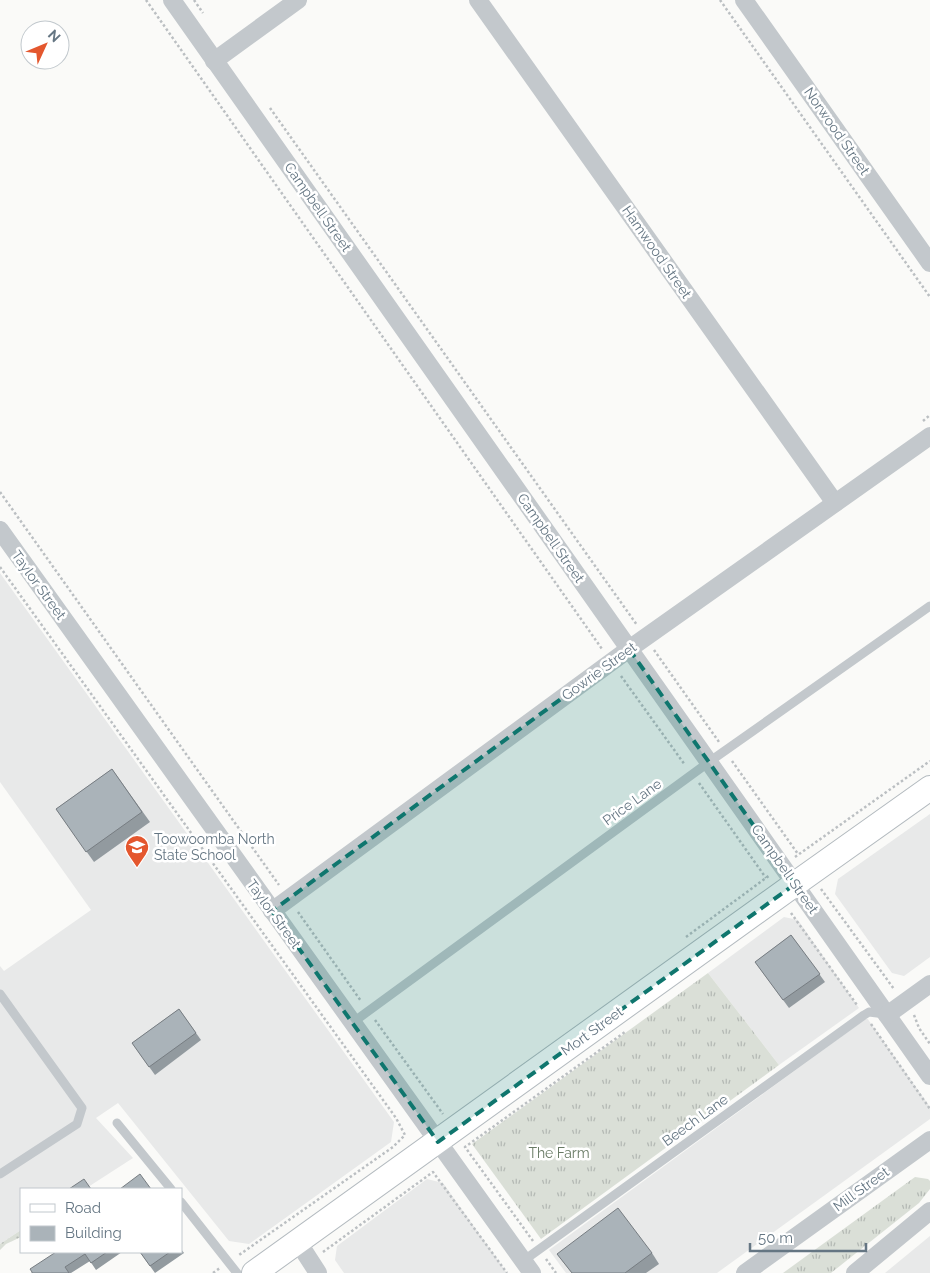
<svg xmlns="http://www.w3.org/2000/svg" width="930" height="1273" font-family="Raleway,sans-serif">
<style>
.built{fill:#e8e9e9}
.grass{fill:url(#grass-tufts)}
.garden{fill:url(#garden-dots)}
.lines{fill:none;stroke-linecap:round;stroke-linejoin:round}
.secondary-casing{stroke:#b3babf;stroke-width:26}
.path{stroke:#bbbfc2;stroke-width:2.5;stroke-dasharray:2.5 2.5;stroke-linecap:butt}
.lane{stroke:#c3c8cc;stroke-width:9}
.street{stroke:#c3c8cc;stroke-width:18}
.secondary{stroke:#fff;stroke-width:24}
.wall{fill:#929a9f}
.building{fill:#aab3b9;stroke:#777d82}
.marked{fill:#0f766e;fill-opacity:0.2;stroke:#0f766e;stroke-width:4;stroke-dasharray:10 6;stroke-linejoin:round}
.labels{text-anchor:middle;stroke-width:5;stroke-linejoin:round;paint-order:stroke}
.street-label{font-size:14px;fill:#657683;stroke:#fff}
.poi-label{font-size:14px;fill:#657683;stroke:#fff;text-anchor:start}
.park-label{font-size:14px;fill:#687a64;stroke:#fff}
</style>
<defs>
<pattern id="grass-tufts" width="24" height="20" patternUnits="userSpaceOnUse" patternTransform="scale(1.25)"><rect width="24" height="20" fill="#dadfd7"/><path d="M3 7l-1-3M5 7V3M7 7l1-3M15 17l-1-3M17 17v-4M19 17l1-3" fill="none" stroke="#b4b9b4"/></pattern>
<pattern id="garden-dots" width="8" height="8" patternUnits="userSpaceOnUse" patternTransform="scale(1.25)"><rect width="8" height="8" fill="#dadfd7"/><path d="M2 2h.1M6 6h.1" fill="none" stroke="#b4b9b4" stroke-width="1.8" stroke-linecap="round"/></pattern>
</defs>
<rect width="100%" height="100%" fill="#fafaf8"/>
<!-- built -->
<g class="built">
<polygon points="0,573 394,1122 391,1142 249,1244 229,1241 118,1103 96,1118 133,1158 85,1189 21,1189 21,1230 0,1244 0,966 4,971 91,910 0,782"/>
<polygon points="930,814 930,957 904,976 892,973 835,894 838,879"/>
<polygon points="784,917 798,920 859,1008 779,1065 708,973"/>
<polygon points="867,1018 930,1107 930,1119 717,1273 566,1273 549,1250"/>
<polygon points="427,1179 443,1183 507,1273 344,1273 335,1260 337,1246"/>
<polygon points="930,1236 930,1273 885,1273"/>
</g>
<!-- grass -->
<g class="grass">
<polygon points="708,973 779,1065 541,1239 472,1144"/>
<polygon points="915,1177 928,1179 930,1181 930,1189 919,1203 831,1273 783,1273"/>
</g>
<!-- garden -->
<polygon class="garden" points="21,1230 21,1237 6,1244 0,1250 0,1244"/>
<g class="lines">
<!-- secondary casing -->
<g class="secondary-casing">
<polyline id="secondary" points="254,1273 795,884 930,788"/>
</g>
<!-- path -->
<g class="path">
<polyline points="146,0 602,649"/>
<polyline points="194,0 203,13"/>
<polyline points="720,0 930,297"/>
<polyline points="270,108 637,625"/>
<polyline points="923,421 930,415"/>
<polyline points="0,492 279,885"/>
<polyline points="0,567 396,1118 405,1135 393,1147 239,1255"/>
<polyline points="654,650 719,742"/>
<polyline points="621,676 685,765"/>
<polyline points="732,761 798,854"/>
<polyline points="699,783 766,878"/>
<polyline points="795,857 930,761"/>
<polyline points="821,889 894,989"/>
<polyline points="298,912 361,1001"/>
<polyline points="791,913 857,1005"/>
<polyline points="686,937 770,875"/>
<polyline points="914,1015 919,1028 930,1044"/>
<polyline points="375,1020 443,1114"/>
<polyline points="871,1024 930,1109"/>
<polyline points="533,1241 465,1147 625,1032"/>
<polyline points="323,1252 433,1172 507,1273"/>
<polyline points="546,1259 556,1273"/>
<polyline points="213,1273 220,1268"/>
</g>
<!-- lane -->
<g class="lane">
<polyline points="0,994 82,1108 77,1124 0,1174"/>
<polyline points="352,1023 709,762 930,606"/>
<polyline points="117,1123 171,1189"/>
<polyline points="181,1202 237,1273"/>
<polyline points="523,1261 864,1015 869,1012 885,1014"/>
</g>
<!-- street -->
<g class="street">
<polyline points="172,0 930,1076"/>
<polyline points="478,0 835,503"/>
<polyline points="744,0 930,263"/>
<polyline points="214,61 298,0"/>
<polyline points="0,530 532,1273"/>
<polyline points="272,911 629,649 930,436"/>
<polyline points="887,1015 930,984"/>
<polyline points="298,1242 318,1273"/>
<polyline points="745,1273 930,1140"/>
<polyline points="855,1273 930,1211"/>
</g>
<!-- secondary -->
<use href="#secondary" class="secondary"/>
</g>
<!-- wall -->
<g class="wall">
<polygon points="112,769 150,822 94,862 56,809"/>
<polygon points="791,935 825,982 789,1008 755,962"/>
<polygon points="179,1009 201,1040 155,1075 132,1043"/>
<polygon points="181,1249 184,1253 155,1273 140,1252 181,1252"/>
<polygon points="56,1252 122,1252 96,1270 90,1261 71,1273 32,1273"/>
<polygon points="652,1253 659,1264 646,1273 572,1273 557,1254"/>
</g>
<!-- building -->
<g class="building">
<polygon points="112,769 142,812 86,852 56,809"/>
<polygon points="791,935 820,974 783,1000 755,962"/>
<polygon points="179,1009 196,1033 149,1067 132,1043"/>
<polygon points="140,1174 151,1189 120,1189"/>
<polygon points="84,1179 91,1189 69,1189"/>
<polygon points="618,1208 652,1253 625,1273 572,1273 557,1254"/>
<polygon points="56,1252 107,1252 91,1263 85,1254 65,1267 69,1273 32,1273 32,1272 30,1269"/>
<polygon points="140,1252 170,1252 150,1266"/>
</g>
<!-- marked area -->
<path class="marked" d="M629,649L795,884L438,1142L272,911Z"/>
<!-- icons -->
<defs>
<g id="school-pin" transform="scale(1.25)"><path d="M0 17L-7.5 6A9.5 9.5 0 1 1 7.5 6Z" fill="#e4572e" stroke="#fff"/><path d="M0-5L7-2L0 1L-7-2ZM-4 1L0 2.5L4 1V4Q0 6-4 4Z" fill="#fff"/></g>
</defs>
<g fill-rule="evenodd">
<use href="#school-pin" x="137" y="847"/>
</g>
<g class="labels">
<!-- street labels -->
<g class="street-label">
<text transform="translate(837 131) rotate(55)" y="5">Norwood Street</text>
<text transform="translate(318 207) rotate(55)" y="5">Campbell Street</text>
<text transform="translate(657 252) rotate(55)" y="5">Hamwood Street</text>
<text transform="translate(551 538) rotate(55)" y="5">Campbell Street</text>
<text transform="translate(39 585) rotate(54)" y="5">Taylor Street</text>
<text transform="translate(599 671) rotate(-36)" y="5">Gowrie Street</text>
<text transform="translate(632 802) rotate(-36)" y="5">Price Lane</text>
<text transform="translate(785 869) rotate(55)" y="5">Campbell Street</text>
<text transform="translate(274 914) rotate(54)" y="5">Taylor Street</text>
<text transform="translate(592 1031) rotate(-36)" y="5">Mort Street</text>
<text transform="translate(695 1120) rotate(-36)" y="5">Beech Lane</text>
<text transform="translate(861 1189) rotate(-36)" y="5">Mill Street</text>
</g>
<!-- poi labels -->
<g class="poi-label">
<text x="154" y="844">Toowoomba North<tspan x="154" dy="16">State School</tspan></text>
</g>
<!-- park labels -->
<g class="park-label">
<text x="559" y="1158">The Farm</text>
</g>
</g>
<!-- legend -->
<rect x="20" y="1188" width="162" height="65" fill="#ffffff" stroke="#c1c8cd"/>
<rect x="30" y="1204" width="25" height="8" fill="#ffffff" stroke="#c1c8cd"/>
<text x="65" y="1213" font-size="15" fill="#657683">Road</text>
<rect x="30" y="1226" width="25" height="15" fill="#aab3b9" stroke="#c1c8cd"/>
<text x="65" y="1238" font-size="15" fill="#657683">Building</text>
<!-- north arrow -->
<g transform="translate(45 45) rotate(46)"><circle r="24" fill="#ffffff" stroke="#c1c8cd"/>
<path d="M0-4L9 19L0 12L-9 19Z" fill="#e4572e"/>
<text y="-8" font-size="14" font-weight="bold" text-anchor="middle" fill="#657683">N</text>
</g>
<!-- scale -->
<path d="M750 1243v8h116v-8" fill="none" stroke="#657683" stroke-width="2.5"/>
<text x="758" y="1243" font-size="15" fill="#657683" stroke="#ffffff" stroke-width="4" paint-order="stroke">50 m</text>
</svg>
